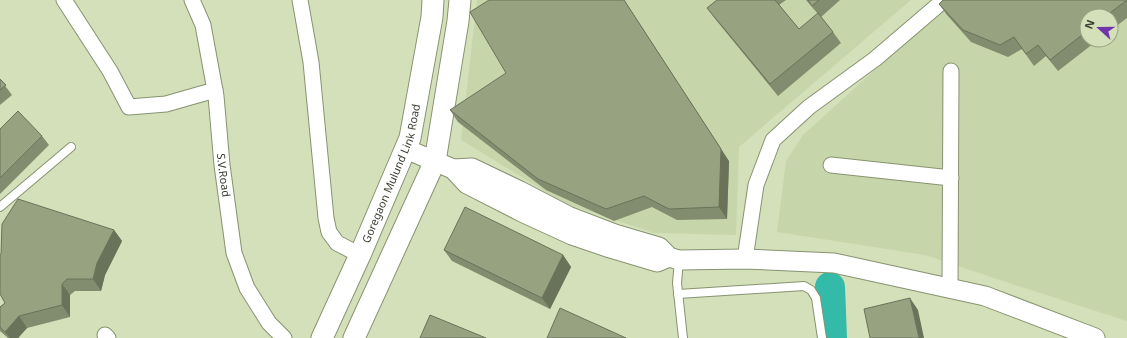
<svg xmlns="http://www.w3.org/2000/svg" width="1127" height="338" font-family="'Noto Sans',sans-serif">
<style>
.built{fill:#c7d6aa;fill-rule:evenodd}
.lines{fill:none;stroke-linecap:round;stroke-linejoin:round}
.river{stroke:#34baa9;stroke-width:30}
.service-casing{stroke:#879370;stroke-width:10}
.minor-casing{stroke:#879370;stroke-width:17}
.tertiary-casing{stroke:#879370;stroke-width:21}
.secondary-casing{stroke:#879370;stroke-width:23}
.service{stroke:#fff;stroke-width:8}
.minor{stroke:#fff;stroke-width:15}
.tertiary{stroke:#fff;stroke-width:19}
.secondary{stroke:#fff;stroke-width:21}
.wall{fill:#828c6e}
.shaded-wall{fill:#6a725a}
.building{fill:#97a380;stroke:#6a725a}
.labels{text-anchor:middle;stroke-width:3;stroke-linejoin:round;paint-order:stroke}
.street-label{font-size:11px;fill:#3a3f30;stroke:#d3e0ba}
</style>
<rect width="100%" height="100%" fill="#d3e0ba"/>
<!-- built -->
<g class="built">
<polygon points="477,0 911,0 739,147 736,235 654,233 564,203 461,140"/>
<path d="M952,0H1127V321L1012,284L925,255L777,232L786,161L803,135ZM1087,16H1111V40H1087Z"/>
</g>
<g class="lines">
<!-- river -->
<polyline class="river" points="830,287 832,338"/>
<!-- service casing -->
<g class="service-casing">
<g id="service">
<polyline points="0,207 71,147"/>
<polyline points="679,260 677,283 683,338"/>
<polyline points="678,294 804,286 811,290 816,298 822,338"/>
</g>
</g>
<!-- minor casing -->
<g class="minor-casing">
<g id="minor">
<polyline points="64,0 110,71 129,107 166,104 215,90"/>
<path id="s1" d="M192,0L203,25L216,96L222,165L234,253L247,288L269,323L284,338"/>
<polyline points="300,0 311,62 326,218 329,232 337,243 360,255"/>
<polyline points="831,165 951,178"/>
<polyline points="745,259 756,185 773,140 809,107 875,59 944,0"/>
<polyline points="950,289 951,71"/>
<polyline points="105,335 108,338"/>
</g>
</g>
<!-- tertiary casing -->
<g class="tertiary-casing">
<g id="tertiary">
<polyline points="406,149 453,169 467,184 524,213 572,235 610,248 657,262 669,257 679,260 745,259 834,263 985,296 1095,338"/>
<polyline points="453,169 472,168 520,191 568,216 615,234 659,247 669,257"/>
</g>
</g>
<!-- secondary casing -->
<g class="secondary-casing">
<g id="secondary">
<path id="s2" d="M322,338L360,255L410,138L432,17L433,0"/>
<polyline points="354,338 435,161 458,21 460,0"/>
</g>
</g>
<!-- service -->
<use href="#service" class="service"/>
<!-- minor -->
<use href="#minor" class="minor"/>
<!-- tertiary -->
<use href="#tertiary" class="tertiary"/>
<!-- secondary -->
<use href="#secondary" class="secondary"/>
</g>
<!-- wall -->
<g class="wall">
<polygon points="717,0 786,0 779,5 799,29 818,14 806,0 840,0 821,17 833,32 841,43 778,96 716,20 707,8"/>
<polygon points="1127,0 1127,18 1111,30 1111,16 1087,16 1087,40 1098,40 1058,71 1046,56 1034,66 1022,49 1008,57 971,42 947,15 939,4"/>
<polygon points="0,79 12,95 0,105"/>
<polygon points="450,110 729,161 727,219 677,220 652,207 614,221 546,190 458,122"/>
<polygon points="0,129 42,136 49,145 0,194"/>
<polygon points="114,230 122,241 105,275 101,291 75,291 70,295 70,317 27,328 18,338 8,338 0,331 0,307 5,303 1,254"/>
<polygon points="444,250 563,255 571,267 550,309 452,261"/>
</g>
<!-- shaded-wall -->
<g class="shaded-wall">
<polygon points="624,0 729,161 727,219 719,207"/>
<polygon points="114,230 122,241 105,275 101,291 93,279 97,263"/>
<polygon points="563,255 571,267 550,309 542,298"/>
<polygon points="62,284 70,295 70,317 62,305"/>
<polygon points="910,298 918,310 924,338 919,338"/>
<polygon points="19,316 27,328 18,338 10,338 5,332"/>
</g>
<!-- building -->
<g class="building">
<polygon points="489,0 624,0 721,149 719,207 669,209 644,196 606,209 538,179 450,110 506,73 470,12"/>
<polygon points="717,0 775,0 799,29 818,13 833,32 770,84 707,8"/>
<polygon points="808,0 819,0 812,6"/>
<polygon points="943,0 1127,0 1106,16 1087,16 1087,31 1050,60 1038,45 1026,54 1014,37 1000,45 963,30 939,4"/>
<polygon points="0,79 6,85 0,90"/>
<polygon points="18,111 42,136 0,178 0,129"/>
<polygon points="18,199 114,230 97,263 93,279 67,279 62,284 62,305 19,316 5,332 0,327 0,307 5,303 0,294 0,255 1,254 2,224"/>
<polygon points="465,207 563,255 542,298 444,250"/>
<polygon points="910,298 919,338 870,338 864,309"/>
<polygon points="560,308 626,338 547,338"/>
<polygon points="430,315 486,338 420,338"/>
</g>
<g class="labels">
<!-- street labels -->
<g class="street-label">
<text dy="4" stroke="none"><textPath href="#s2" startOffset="179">Goregaon Mulund Link Road</textPath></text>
<text dy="4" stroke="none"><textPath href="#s1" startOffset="179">S.V.Road</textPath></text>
</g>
</g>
<!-- north arrow -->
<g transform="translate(1099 28) rotate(291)"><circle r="19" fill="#d3e0ba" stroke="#96a083"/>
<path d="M0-3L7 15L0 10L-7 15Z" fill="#6f35ab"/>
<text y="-6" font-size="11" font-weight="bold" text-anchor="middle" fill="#3a3f30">N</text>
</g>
</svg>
